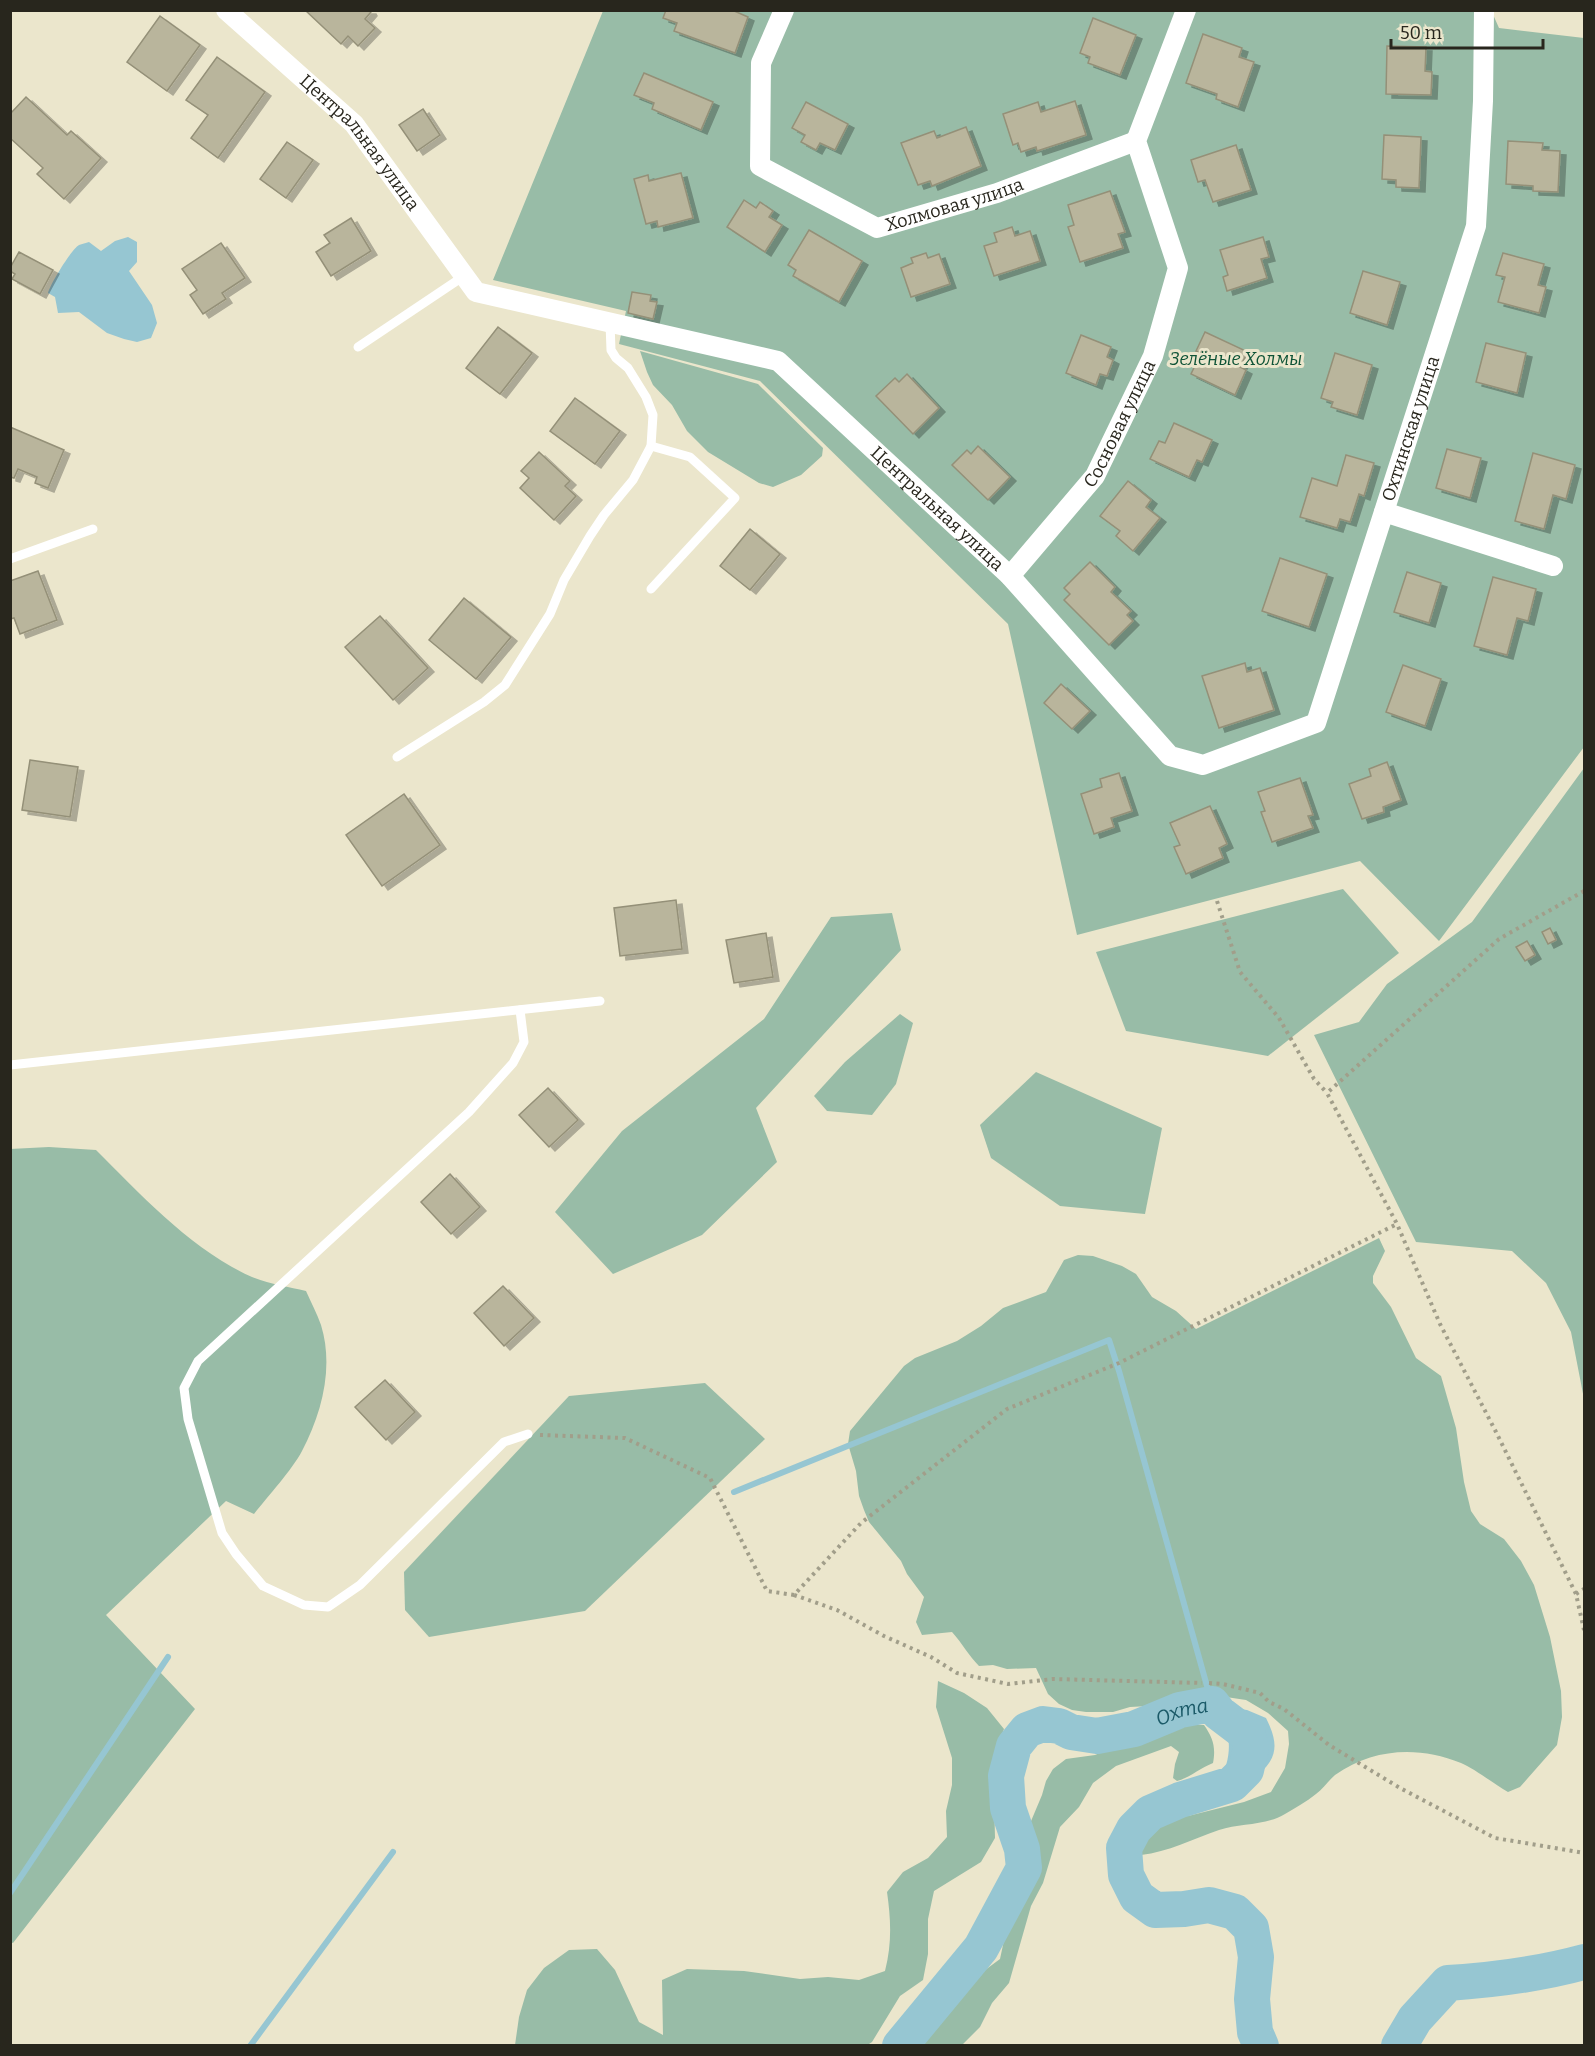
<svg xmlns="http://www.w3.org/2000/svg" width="1595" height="2056" font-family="Bitter,serif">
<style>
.green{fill:#98bca7}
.water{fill:#96c6d2}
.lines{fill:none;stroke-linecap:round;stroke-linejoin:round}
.stream{stroke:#96c6d2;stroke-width:6}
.river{stroke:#96c6d2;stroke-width:36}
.building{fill:#b9b59c;stroke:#949078;stroke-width:1.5;filter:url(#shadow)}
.path{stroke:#a19e8a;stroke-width:4;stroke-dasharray:3 4.5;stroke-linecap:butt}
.lane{stroke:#fff;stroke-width:9}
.street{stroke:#fff;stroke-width:20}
.labels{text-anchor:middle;stroke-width:6;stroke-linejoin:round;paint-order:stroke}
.street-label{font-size:18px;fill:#28261d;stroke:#ebe6cc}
.park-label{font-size:18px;font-style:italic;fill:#0e5336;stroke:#ebe6cc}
.water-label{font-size:20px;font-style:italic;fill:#1b5a68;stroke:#ebe6cc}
</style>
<defs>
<filter id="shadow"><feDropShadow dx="6" dy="4" stdDeviation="0" flood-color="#0004"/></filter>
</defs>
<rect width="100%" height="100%" fill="#ebe6cc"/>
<!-- green -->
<g class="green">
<polygon points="1491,10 1499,28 1584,38 1584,747 1439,941 1360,861 1077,935 1008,624 760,381 619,344 626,311 493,280 603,11"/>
<polygon points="640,351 758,384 823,448 822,456 801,475 773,487 759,483 708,452 687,431 672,405 653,385 647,372"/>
<polygon points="1584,768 1584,1399 1571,1332 1546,1283 1512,1251 1416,1242 1314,1035 1359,1022 1387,984 1472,922"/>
<polygon points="1343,889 1399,953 1268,1056 1126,1031 1096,952"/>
<polygon points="892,913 901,950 756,1108 777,1162 702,1235 613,1274 555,1212 622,1131 764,1019 831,917"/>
<polygon points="900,1014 913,1023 896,1084 872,1115 827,1111 814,1096 845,1062"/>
<polygon points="1036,1072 1162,1128 1145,1214 1060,1206 991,1158 980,1125"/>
<path d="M49,1147L96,1150C141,1195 193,1251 252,1277C269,1284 289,1287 306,1291C311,1302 317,1314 321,1325C334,1367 322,1413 302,1451C292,1470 268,1496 254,1514L226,1501L106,1615L195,1709L13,1943L10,1942V1149Z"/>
<path d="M1379,1238L1385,1251L1373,1276V1283L1391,1307L1416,1358L1441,1376L1456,1428L1464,1482L1471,1511L1480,1524L1504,1539L1521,1561L1534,1585L1550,1637L1561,1691L1562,1717L1557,1745L1520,1787L1508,1792C1494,1784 1475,1769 1461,1763C1418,1746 1374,1748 1335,1775C1328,1781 1323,1789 1316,1794C1306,1802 1295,1808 1285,1814C1265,1826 1240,1823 1219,1830C1193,1839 1168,1852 1141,1855L1132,1845L1139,1833L1161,1816L1174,1814L1188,1816L1244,1802L1271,1792L1285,1768L1289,1744L1288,1731L1268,1713L1246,1700L1206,1694L1167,1705L1130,1707L1113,1712H1086L1072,1710L1059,1704L1048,1694L1036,1668L1007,1669L993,1665L979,1666C969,1656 962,1643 952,1632L922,1635L916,1622L924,1597L907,1574L901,1561L869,1522L864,1510L859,1496L856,1471L848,1444L850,1431L904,1366L915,1358L957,1341L981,1326L1003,1308L1046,1292L1064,1260L1078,1255L1093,1256L1122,1266L1136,1274L1152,1297L1176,1311L1196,1329Z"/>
<polygon points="705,1383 765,1439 585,1611 429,1637 405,1610 404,1572 569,1396"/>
<path d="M938,1681L964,1693L987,1708L1004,1729L993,1757L995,1838L981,1862L934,1891L928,1919V1954L923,1980L900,1996L872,2042L866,2046L515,2045L519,2017L527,1990L544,1968L569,1950L597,1949L615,1970L639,2022L663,2035L662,1980L687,1969L744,1971L800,1979L828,1977L859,1980L885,1971C892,1944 891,1920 887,1892L903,1872L928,1858L947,1837L946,1811L952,1785V1758L936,1707Z"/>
<path d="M1189,1725H1204C1213,1738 1216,1747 1213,1763C1200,1768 1191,1777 1177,1781L1173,1778L1175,1764L1179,1752L1171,1746L1116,1766L1093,1783L1079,1807L1060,1827L1043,1883L1031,1906L1009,1983L992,2003L980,2027L962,2045H916L939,2017L977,1976L1000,1959L1006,1931L1031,1858L1026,1846V1833L1042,1795L1046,1781L1053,1769L1066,1759L1095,1755L1133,1739Z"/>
</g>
<!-- water -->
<g class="water">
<path d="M128,237L137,242V262L129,271L152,305L157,323L151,338L137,342L124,339L107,333L79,312L58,313L55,297L48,293C51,283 71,250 79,245C82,244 86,243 89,242L101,251L115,241Z"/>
<path d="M1205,1704L1247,1710L1266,1718C1278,1742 1279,1757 1258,1775C1252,1780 1245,1785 1238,1787C1227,1789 1216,1790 1205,1791C1210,1787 1216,1783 1220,1778C1228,1768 1232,1743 1226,1731C1221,1720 1207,1712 1198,1705Z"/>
</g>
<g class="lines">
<!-- stream -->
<g class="stream">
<polyline points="734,1492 1109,1340 1119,1371 1212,1704"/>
<polyline points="10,1893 168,1657"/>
<polyline points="250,2046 393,1852"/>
</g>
<!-- river -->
<g class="river">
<path id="s1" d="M900,2046L981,1948L1024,1868L1022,1849L1008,1808L1006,1776L1014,1746L1027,1730L1043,1724L1059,1726L1071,1732L1097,1736L1134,1729L1180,1710L1212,1704L1219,1713L1248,1735L1251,1748L1246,1770L1232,1784L1180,1800L1150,1813L1134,1829L1124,1848L1126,1875L1137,1897L1155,1910L1184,1909L1209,1905L1235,1912L1251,1928L1256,1957L1252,1999L1255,2032L1261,2046"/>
<path d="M1399,2046L1415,2019L1448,1983C1494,1980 1540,1974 1584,1962"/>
</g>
</g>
<!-- building -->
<g class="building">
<polygon points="305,10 370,10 371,12 365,19 375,28 358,46 348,36 341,44"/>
<polygon points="666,10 732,10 748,17 735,53 674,31 677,23 663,18"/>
<polygon points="160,16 200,45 167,91 127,62"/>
<polygon points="1093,18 1136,35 1120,75 1088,63 1090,57 1080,53"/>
<polygon points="1203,34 1242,48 1239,57 1254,62 1238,107 1216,99 1217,94 1186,83"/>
<polygon points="1387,46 1426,47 1425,71 1432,72 1431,95 1386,94"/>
<polygon points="217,57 265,92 218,158 191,138 208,115 186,100"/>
<polygon points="644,73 713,102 701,130 652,109 654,103 634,95"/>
<polygon points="26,97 67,135 71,131 101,158 64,199 37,174 43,168 10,138 10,114"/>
<polygon points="1075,101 1086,135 1037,151 1036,147 1021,152 1018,143 1013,145 1003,114 1038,102 1041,112"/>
<polygon points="806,102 848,124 835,150 820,143 816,150 801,142 805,135 792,128"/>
<polygon points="423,109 440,135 417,151 399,125"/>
<polygon points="966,127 981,166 932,186 930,181 918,185 901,143 934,131 937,138"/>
<polygon points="1384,135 1421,137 1419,188 1396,187 1396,180 1382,179"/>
<polygon points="1508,141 1543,143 1542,150 1560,151 1558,192 1533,191 1533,186 1506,184"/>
<polygon points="287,142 313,160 286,198 260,179"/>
<polygon points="1236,145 1251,190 1213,202 1205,180 1198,182 1191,160"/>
<polygon points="681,173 693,218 658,227 657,221 646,224 634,179 648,175 649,181"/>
<polygon points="1110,191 1125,232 1118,234 1123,248 1080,262 1068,227 1074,225 1068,205"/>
<polygon points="744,200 756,208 760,202 773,211 769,217 782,225 765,252 727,227"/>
<polygon points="351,218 371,251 331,276 316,252 330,243 324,235"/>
<polygon points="1012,227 1015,236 1030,231 1040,261 994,276 984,246 997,242 994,233"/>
<polygon points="809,230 862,261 839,302 793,276 796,270 788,265"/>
<polygon points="1263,237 1269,257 1261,259 1267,278 1227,291 1223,277 1228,275 1220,250"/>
<polygon points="221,243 245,278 222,293 226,299 203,314 190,295 197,290 182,269"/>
<polygon points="19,252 53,270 40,294 12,279 15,274 10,271 10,268"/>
<polygon points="926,253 928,258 939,254 950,284 911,297 901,268 913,263 911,258"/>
<polygon points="1503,253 1544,264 1538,285 1546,287 1539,313 1498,302 1505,277 1496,275"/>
<polygon points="1363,271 1400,282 1387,325 1350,313"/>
<polygon points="632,292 651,295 650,301 657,302 653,319 628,313"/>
<polygon points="498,327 532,353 500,394 466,368"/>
<polygon points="1205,332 1248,352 1240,367 1246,370 1235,395 1191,374 1201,353 1196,351"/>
<polygon points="1081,335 1111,347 1107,357 1113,360 1107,376 1100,374 1096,385 1066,373"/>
<polygon points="1486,343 1526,353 1517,393 1476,382"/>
<polygon points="1335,353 1372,365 1357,415 1331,407 1333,402 1321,398"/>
<polygon points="907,374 939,408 913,434 876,396 895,378 899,382"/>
<polygon points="575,398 620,431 595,464 550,431"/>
<polygon points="1174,423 1212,440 1202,462 1197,460 1189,477 1150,459 1159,441 1165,443"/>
<polygon points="10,427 64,450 48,488 35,483 37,477 18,469 14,478 10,477"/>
<polygon points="978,446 1010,477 988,500 952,465 967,450 971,454"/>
<polygon points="1447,449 1481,458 1470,498 1436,488"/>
<polygon points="539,452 570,481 565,486 576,496 554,520 520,488 529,478 521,471"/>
<polygon points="1533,453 1575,465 1566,499 1553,495 1544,529 1515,521"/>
<polygon points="1346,455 1374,463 1364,496 1359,494 1350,522 1340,519 1337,528 1300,517 1312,478 1337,486"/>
<polygon points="1128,481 1151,500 1146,507 1160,518 1133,551 1116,536 1120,531 1100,516"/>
<polygon points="750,529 780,554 750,590 720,566"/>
<polygon points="1280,558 1327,574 1309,627 1262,611"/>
<polygon points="1090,562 1115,587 1111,592 1131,611 1127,615 1133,621 1109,645 1064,600 1070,594 1064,588"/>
<polygon points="38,571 57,620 20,634 14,618 10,619 10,581"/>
<polygon points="1407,572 1441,583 1429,623 1394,612"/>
<polygon points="1493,577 1536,589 1528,621 1517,618 1507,655 1474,646"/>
<polygon points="464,598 511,637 476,679 429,640"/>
<polygon points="380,616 428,668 393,700 345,647"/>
<polygon points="1245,663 1247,672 1260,668 1274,710 1219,728 1202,676"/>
<polygon points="1403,665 1441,679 1425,726 1386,712"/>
<polygon points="1061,684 1090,711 1072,729 1044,703"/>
<polygon points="30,760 78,767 70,817 22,810"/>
<polygon points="1387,762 1401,800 1383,807 1384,812 1362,819 1349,784 1371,776 1369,769"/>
<polygon points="1119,773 1132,811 1111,818 1114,827 1094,834 1081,794 1102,787 1100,779"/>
<polygon points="1300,778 1313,815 1308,816 1313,828 1272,842 1261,812 1265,811 1258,792"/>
<polygon points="404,794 440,845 382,886 346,835"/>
<polygon points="1210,806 1227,844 1219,848 1223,858 1186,874 1174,847 1180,845 1170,823"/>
<polygon points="676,900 682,949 620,956 614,908"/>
<polygon points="1550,928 1556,940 1548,944 1542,932"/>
<polygon points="766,933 773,977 734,983 726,940"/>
<polygon points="1527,941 1535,955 1525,961 1516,947"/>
<polygon points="548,1088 578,1120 549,1147 519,1115"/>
<polygon points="450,1174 480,1207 451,1234 421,1202"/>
<polygon points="503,1286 534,1318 504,1346 474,1313"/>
<polygon points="385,1380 415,1412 386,1440 355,1407"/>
</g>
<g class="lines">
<!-- path -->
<g class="path">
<polyline points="1584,891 1499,939 1327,1093 1397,1224 1440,1324 1496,1432 1576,1594 1584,1630"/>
<polyline points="1217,901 1240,972 1279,1018 1314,1079 1327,1093"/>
<polyline points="540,1435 625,1438 710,1478 767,1591 794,1595 861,1523 1007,1409 1119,1363 1397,1224"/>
<polyline points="1576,1594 1584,1589"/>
<polyline points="794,1595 837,1610 884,1636 931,1657 957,1673 1008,1684 1053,1679 1202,1683"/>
<polyline points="1209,1683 1223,1684 1260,1693 1269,1702 1284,1709 1329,1745 1400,1788 1495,1838 1584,1853"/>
</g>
<!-- lane -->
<g class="lane">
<polyline points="358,347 464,276"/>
<polyline points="10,559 93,529"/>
<polyline points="651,589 735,498 690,457 651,446"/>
<polyline points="397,757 484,702 505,685 550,614 564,580 590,536 604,515 633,480 651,446 653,415 646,397 628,368 616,358 611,350 610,323"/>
<polyline points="520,1010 524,1042 513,1063 469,1112 198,1361 184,1388 188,1419 222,1533 236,1554 263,1586 304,1605 328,1607 360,1585 504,1442 528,1434"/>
<polyline points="10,1065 600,1001"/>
</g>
<!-- street -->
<g class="street">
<path id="s2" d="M226,10L354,124L476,292L778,361L1010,576L1170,756L1203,765L1316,723L1476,226L1483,101L1484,10"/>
<path id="s3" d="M784,10L761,63L760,166L877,228L997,193L1136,141"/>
<polyline points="1384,512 1553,566"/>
<path id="s4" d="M1010,576L1095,476L1153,356L1178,268L1136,141L1186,10"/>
</g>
</g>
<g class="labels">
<!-- street labels -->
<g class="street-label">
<text dy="6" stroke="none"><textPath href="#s2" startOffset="189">Центральная улица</textPath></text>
<text dy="6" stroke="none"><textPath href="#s3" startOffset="374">Холмовая улица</textPath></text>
<text dy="6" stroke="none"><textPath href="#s4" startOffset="189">Сосновая улица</textPath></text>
<text dy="6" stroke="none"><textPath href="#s2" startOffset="1710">Охтинская улица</textPath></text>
<text dy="6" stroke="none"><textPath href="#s2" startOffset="906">Центральная улица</textPath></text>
</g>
<!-- park labels -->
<g class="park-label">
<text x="1236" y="365">Зелёные Холмы</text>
</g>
<!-- water labels -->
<g class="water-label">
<text dy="7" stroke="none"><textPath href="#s1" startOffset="526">Охта</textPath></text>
</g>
</g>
<!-- border -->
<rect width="1595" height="2056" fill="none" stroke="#28261d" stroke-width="24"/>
<!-- scale -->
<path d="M1391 39v9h152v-9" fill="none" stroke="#28261d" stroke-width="3"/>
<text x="1400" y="39" font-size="18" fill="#28261d" stroke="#ebe6cc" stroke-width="4.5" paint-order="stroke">50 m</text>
</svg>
